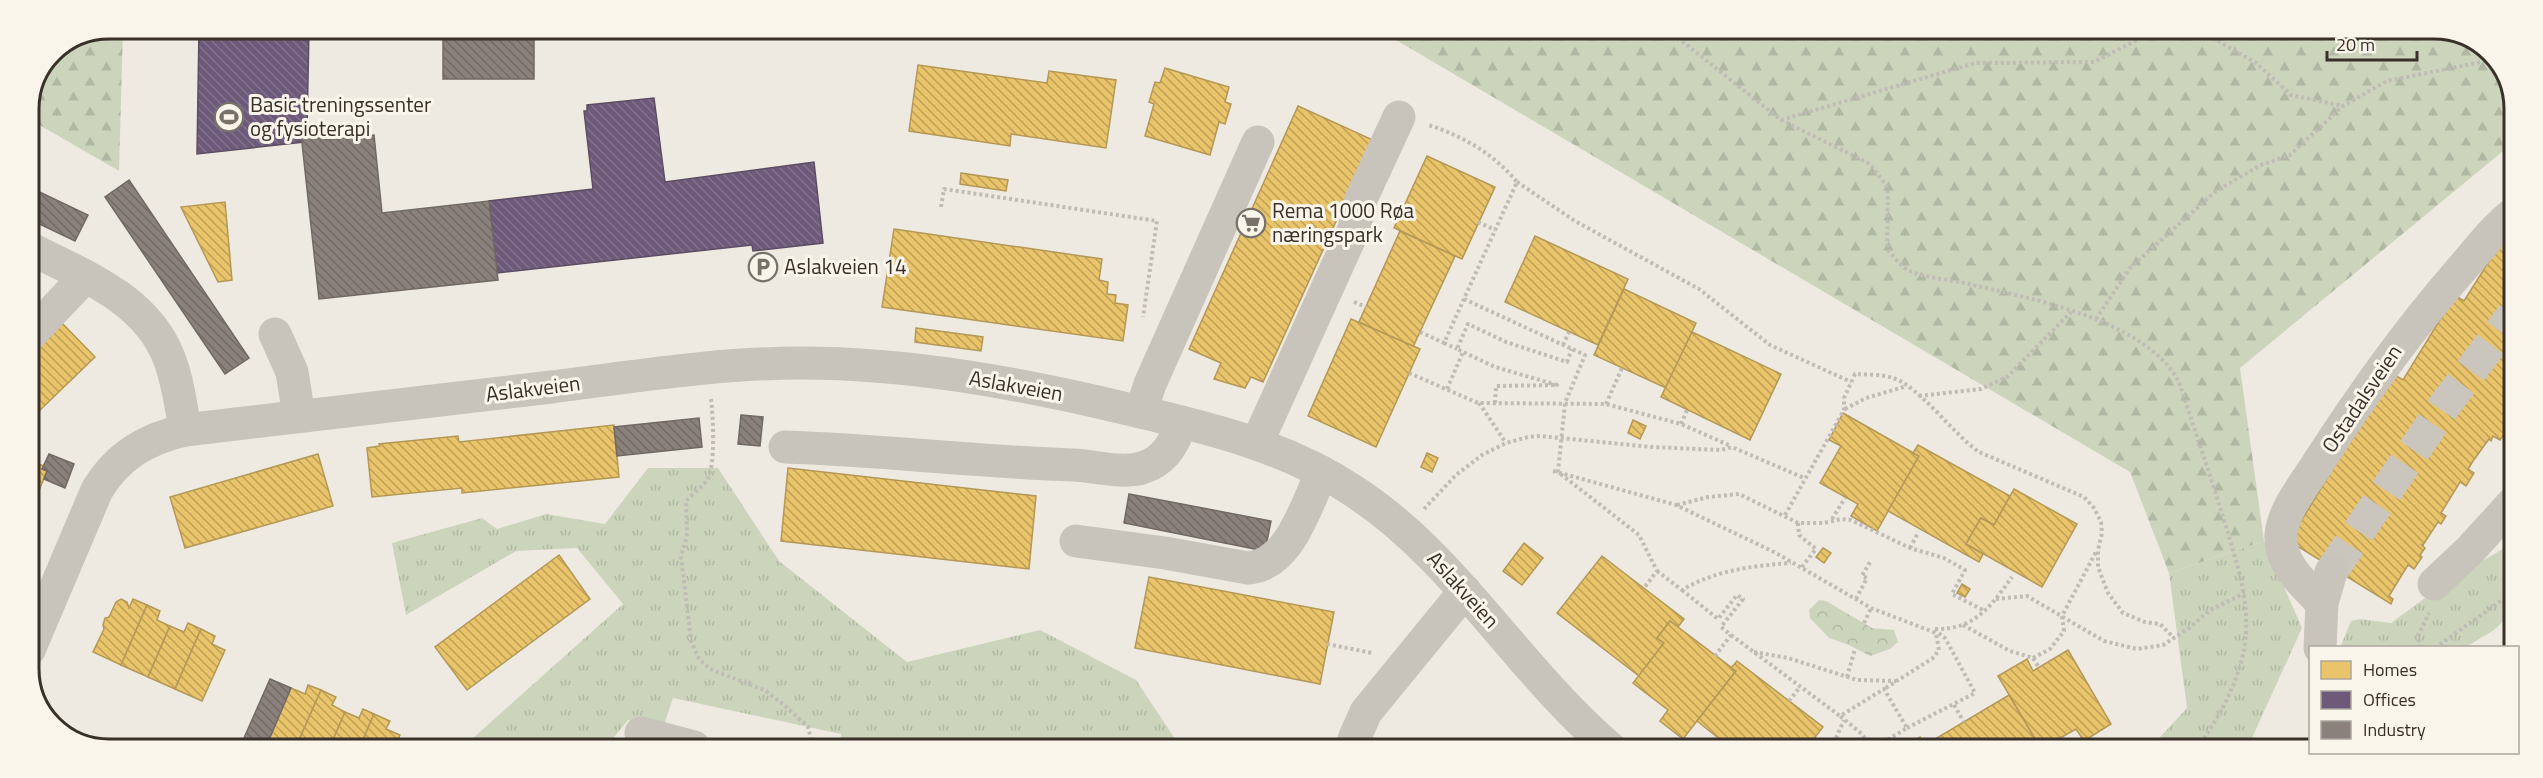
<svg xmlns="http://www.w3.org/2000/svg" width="2543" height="778" font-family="'Titillium Web',sans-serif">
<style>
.grass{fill:url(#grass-tufts)}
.forest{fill:url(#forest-firs)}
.park{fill:url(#park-crowns)}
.homes{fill:url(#homes-back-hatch);stroke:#b49856;stroke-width:1.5}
.offices{fill:url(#offices-back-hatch);stroke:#5d4d62;stroke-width:1.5}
.industry{fill:url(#industry-back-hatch);stroke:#716963;stroke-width:1.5}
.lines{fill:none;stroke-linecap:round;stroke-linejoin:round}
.minor-tunnel{stroke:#cac5bd;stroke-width:33;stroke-dasharray:33 16;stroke-linecap:butt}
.path{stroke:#c0bbb4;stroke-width:4;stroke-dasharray:3 3;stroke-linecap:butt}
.minor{stroke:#c8c3bb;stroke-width:33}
.labels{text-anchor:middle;stroke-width:6;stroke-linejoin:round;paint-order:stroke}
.poi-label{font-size:21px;fill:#383029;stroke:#faf5ea;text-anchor:start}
.street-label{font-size:21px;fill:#383029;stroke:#faf5ea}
.rim{fill:none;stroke:#383029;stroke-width:3}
</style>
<defs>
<pattern id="grass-tufts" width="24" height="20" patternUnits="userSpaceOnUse" patternTransform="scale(1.5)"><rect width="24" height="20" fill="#ccd5bc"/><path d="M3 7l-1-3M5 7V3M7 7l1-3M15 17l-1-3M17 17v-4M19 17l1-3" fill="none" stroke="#b0b7a2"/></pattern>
<pattern id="forest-firs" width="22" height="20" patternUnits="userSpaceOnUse" patternTransform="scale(1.5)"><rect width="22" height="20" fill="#ccd5bc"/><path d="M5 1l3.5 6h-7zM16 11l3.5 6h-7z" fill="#b0b7a2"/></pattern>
<pattern id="park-crowns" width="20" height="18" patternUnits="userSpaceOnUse" patternTransform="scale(1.5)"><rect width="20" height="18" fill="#ccd5bc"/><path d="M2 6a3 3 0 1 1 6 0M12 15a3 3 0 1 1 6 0" fill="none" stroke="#b0b7a2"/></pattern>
<pattern id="homes-back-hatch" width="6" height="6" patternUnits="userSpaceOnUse" patternTransform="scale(1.5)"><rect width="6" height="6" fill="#e9c46a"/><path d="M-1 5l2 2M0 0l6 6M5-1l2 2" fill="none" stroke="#bea057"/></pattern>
<pattern id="offices-back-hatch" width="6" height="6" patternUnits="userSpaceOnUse" patternTransform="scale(1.5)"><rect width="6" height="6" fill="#6d597a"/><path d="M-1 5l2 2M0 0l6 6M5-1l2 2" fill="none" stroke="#82738b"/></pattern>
<pattern id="industry-back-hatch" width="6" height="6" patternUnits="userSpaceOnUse" patternTransform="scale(1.5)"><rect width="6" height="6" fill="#8a817c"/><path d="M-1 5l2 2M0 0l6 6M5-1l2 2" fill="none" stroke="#726a66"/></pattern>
</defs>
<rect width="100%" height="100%" fill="#eeeae2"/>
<!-- grass -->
<g class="grass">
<polygon points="648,468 718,468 779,561 907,662 1040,630 1136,680 1181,748 840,748 841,734 673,698 663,728 628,720 606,747 463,747 623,604 577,548 516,551 406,615 392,543 482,518 497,529 546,514 605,524"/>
<polygon points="2264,541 2302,628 2247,749 2149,749 2187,708 2169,573"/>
<polygon points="2512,541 2512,613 2494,630 2466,647 2340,648 2351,621 2360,619 2391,623 2448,581 2501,550"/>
</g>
<!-- forest -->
<g class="forest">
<polygon points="109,29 123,29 119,171 29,119 29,109 52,52"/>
<polygon points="1379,30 2455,31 2498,60 2514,103 2514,142 2240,368 2264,541 2169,573 2130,472"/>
</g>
<!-- park -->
<polygon class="park" points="1819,600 1826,601 1872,628 1894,630 1898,642 1890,649 1870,656 1849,645 1829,638 1810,618 1809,610"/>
<!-- homes -->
<g class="homes">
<polygon points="918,65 1047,83 1049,71 1116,80 1106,148 1011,134 1010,146 909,131"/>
<polygon points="1165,68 1229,87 1225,102 1231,104 1225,124 1219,122 1210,155 1145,136 1154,104 1149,102 1155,82 1160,83"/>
<polygon points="1298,106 1373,140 1263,382 1251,377 1245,388 1214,379 1221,363 1189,349"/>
<polygon points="1427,156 1495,187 1462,259 1394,228"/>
<polygon points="961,173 1008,180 1006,191 960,184"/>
<polygon points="225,202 232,280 218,282 181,207"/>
<polygon points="2513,223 2513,422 2500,440 2493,436 2491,441 2489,439 2473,461 2468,469 2474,473 2466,486 2460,482 2441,513 2446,516 2441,524 2438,522 2423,545 2421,544 2425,548 2420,555 2422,557 2414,569 2408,565 2403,573 2389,596 2393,599 2391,604 2289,541 2343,452 2395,375 2403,380 2452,300 2456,296 2464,301"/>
<polygon points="894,229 1102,259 1099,280 1108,282 1107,294 1116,295 1115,303 1128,305 1123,341 882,307"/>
<polygon points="1400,231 1455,256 1413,347 1359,322"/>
<polygon points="1535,236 1628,279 1598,345 1505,302"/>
<polygon points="1624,289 1696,323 1666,388 1594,355"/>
<polygon points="1351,319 1420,349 1376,447 1308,416"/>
<polygon points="59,320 95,357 37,413 29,404 29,350"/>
<polygon points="916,328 983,337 981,351 915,342"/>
<polygon points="1692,332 1781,374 1750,440 1661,397"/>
<polygon points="1843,413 1919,456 1877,531 1851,516 1858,504 1820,483 1841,446 1829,440"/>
<polygon points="1633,420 1646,426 1640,439 1628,433"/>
<polygon points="614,425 619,477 462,493 462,488 372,497 367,448 380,446 379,444 458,436 459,442"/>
<polygon points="1918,445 2010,496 1994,525 1981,518 1966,544 1983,554 1979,562 1888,511 1919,456 1913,453"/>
<polygon points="1427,453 1438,458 1432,472 1421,467"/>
<polygon points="318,454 333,506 185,548 170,497"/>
<polygon points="29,460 44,466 42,469 47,471 29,515"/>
<polygon points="788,468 1036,496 1029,569 781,541"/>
<polygon points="2014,489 2077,524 2042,587 1966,544 1981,518 1994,525"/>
<polygon points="1524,543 1543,558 1522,585 1503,571"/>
<polygon points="1823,548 1831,553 1824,563 1816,557"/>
<polygon points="559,555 590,599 467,690 435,647"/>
<polygon points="1602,556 1684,619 1678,627 1670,621 1657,638 1664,643 1639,676 1557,613"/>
<polygon points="1149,577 1334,612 1320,684 1135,648"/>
<polygon points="1962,584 1970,589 1965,597 1957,593"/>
<polygon points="121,599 127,602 129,608 133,599 147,605 121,665 93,652 104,629 103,625 105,618 109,617 116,602"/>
<polygon points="147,605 160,611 157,620 170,626 148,677 121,665"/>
<polygon points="1670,621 1736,671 1683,739 1660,721 1668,710 1633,683 1664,643 1657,638"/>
<polygon points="188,623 201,629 175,689 148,677 170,626 184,632"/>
<polygon points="201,629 215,636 212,644 225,650 202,701 175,689"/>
<polygon points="2068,650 2111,724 2084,741 2076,729 2041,749 1998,676 2027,659 2033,671"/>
<polygon points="1737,661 1823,727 1806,749 1732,749 1697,721 1736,671 1731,668"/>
<polygon points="308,685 321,690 296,747 290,747 269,738 291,688 305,694"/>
<polygon points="321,690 336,697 332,705 345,712 330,747 296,747"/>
<polygon points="2009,695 2041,749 1927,749 1925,745"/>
<polygon points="363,709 374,714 360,747 330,747 345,712 359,718"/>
<polygon points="374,714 390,721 386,729 400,735 395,747 360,747"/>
<polygon points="1920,737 1927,749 1901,749"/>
</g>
<!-- offices -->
<g class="offices">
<polygon points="199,29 309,29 307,129 302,129 304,142 197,154"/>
<polygon points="654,98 665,182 814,162 823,243 753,251 752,245 497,273 489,201 593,189 584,111 587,111 587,105"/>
</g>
<!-- industry -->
<g class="industry">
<rect x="443" y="29" width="91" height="50"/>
<polygon points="325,132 326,140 374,135 382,213 489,201 498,280 319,299 302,143 303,136"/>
<polygon points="129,180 249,358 225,374 105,197"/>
<polygon points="29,187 88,215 75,241 29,219"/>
<polygon points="741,415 763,417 760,446 738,444"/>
<polygon points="699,418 702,447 617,456 614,427"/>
<polygon points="49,454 74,464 65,488 44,479 47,471 42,469"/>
<polygon points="1129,494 1271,521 1265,551 1124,523"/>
<polygon points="270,679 291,688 266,747 240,747"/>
</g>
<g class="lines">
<!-- minor-tunnel -->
<polyline class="minor-tunnel" points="2331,572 2445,405 2513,315"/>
<!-- path -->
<g class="path">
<path d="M1668,30L1781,120L1870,164L1888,188L1887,249C1893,256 1902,268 1910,271C1926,278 1947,279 1964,283C2029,298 2145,319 2179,382C2195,431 2212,480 2227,530C2237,564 2248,597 2246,633C2244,673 2220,718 2196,749"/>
<polyline points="2190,31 2206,34 2256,63 2291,95 2343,106"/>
<polyline points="1781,120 1975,63 2094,62 2135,41 2145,31"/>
<polyline points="1517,182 1575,221 1699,289 1770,345 1851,382"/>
<polyline points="941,207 944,189 1157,221 1143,317"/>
<polyline points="1478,222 1495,230"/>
<polyline points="1464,299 1585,355 1565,403 1558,472 1639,535 1657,571 1644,588"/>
<polyline points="1354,302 1366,307"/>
<polyline points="2096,319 2130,268 2216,191 2261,165 2290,155 2343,106 2387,81 2496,59"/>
<path d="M1420,332L1444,343L1517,182C1495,155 1462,135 1428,125"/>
<polyline points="1444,343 1457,349"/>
<polyline points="1563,345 1569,332"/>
<polyline points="1409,373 1478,403 1606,404 1681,424 1731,446"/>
<polyline points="1447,389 1463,352"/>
<polyline points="1919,396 1981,389 2007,377 2071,312"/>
<path d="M711,399C713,415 716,467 707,480C702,488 692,494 686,501L687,536L681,556L691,641L699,659L710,669L764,690L783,704L808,727L813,748"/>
<polyline points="1479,403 1506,443"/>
<polyline points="1495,403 1496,386 1557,385 1495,367 1457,349 1468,324 1506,342 1567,362 1572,349"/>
<polyline points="1606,404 1622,368"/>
<polyline points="1845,409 1866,398 1907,386"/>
<polyline points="1681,424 1687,410"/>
<polyline points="1553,471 1676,505 1774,552 1871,608 1936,633 1939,650 1933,658 1884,689"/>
<polyline points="1677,505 1708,497 1739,494 1798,523 1824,523 1841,519 1851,520 1910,548 1944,558 1965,570 1952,594 1985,611"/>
<polyline points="1424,509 1456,475 1482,455 1506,443 1528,437 1540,436 1651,447 1721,450 1732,447 1804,478"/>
<path d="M1785,515L1844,410V398L1855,374C1867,375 1882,374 1893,378C1918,385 1954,435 1979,452L2084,497L2094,508L2101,522L2102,533L2098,550V567L2108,593L2123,613L2145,622L2160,624L2174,638"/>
<polyline points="1832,519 1845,498"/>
<polyline points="1798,523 1799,535 1816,549 1801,568"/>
<polyline points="1910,548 1918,533"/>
<path d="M1657,571L1682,590C1716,570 1752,566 1791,563"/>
<polyline points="1682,590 1718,619 1737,595 1743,599 1721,627 1731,635 1715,656"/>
<polyline points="1856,599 1867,578 1862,576 1870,562"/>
<polyline points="1996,599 2027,596 2104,641 2137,649 2163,645 2189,628 2210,610 2245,593"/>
<polyline points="1864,623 1871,608"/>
<polyline points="1963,625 2010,651 2033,658 2038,666"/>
<path d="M1935,629C1975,630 1991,606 2012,577"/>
<polyline points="1731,635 1840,716"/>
<polyline points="1327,644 1372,653"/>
<polyline points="2420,648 2418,636 2429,613"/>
<polyline points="2435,648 2512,593"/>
<polyline points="1754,652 1788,658 1857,680 1896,681"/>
<polyline points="2033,658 2050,649 2064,631 2062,616 2097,550"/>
<polyline points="1847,677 1855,649"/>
<polyline points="1789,701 1800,687"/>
<polyline points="1954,705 1964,722"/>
<polyline points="1907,728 1975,693 1945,638 1935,630"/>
<polyline points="1831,749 1844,720"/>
<polyline points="1866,749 1868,744 1862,734 1840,716 1884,689 1907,728 1872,749"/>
</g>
<!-- minor -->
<g class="minor">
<path d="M29,248C82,275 146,298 169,358C178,381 181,406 185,430"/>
<polyline points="275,334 292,372 299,416"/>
<polyline points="29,336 85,277"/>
<polyline points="1141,412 1150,384 1258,142"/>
<polyline points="1257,443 1354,229 1361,199 1399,117"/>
<path d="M785,447C882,450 977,462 1074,465C1096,466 1120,474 1142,468C1165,461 1175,443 1181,422"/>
<path d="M1076,541L1165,553L1248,568C1290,565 1306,505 1322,472"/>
<polyline points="2434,584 2470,550 2513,503"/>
<path d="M2322,603C2304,585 2279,563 2281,535C2283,510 2305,484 2318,463C2361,396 2406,333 2458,273C2476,253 2493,229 2514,213"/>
<polyline points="2320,648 2322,603 2331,572"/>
<path d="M29,650L97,490C118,455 147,439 185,430C307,416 429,402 551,387C633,377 717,363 800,363C912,363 1024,384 1132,410C1209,428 1285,446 1352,490C1456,557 1517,669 1611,749"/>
<polyline points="641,733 694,747"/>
<polyline points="1357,748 1354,739 1366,712 1465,591"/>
</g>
</g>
<!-- icons -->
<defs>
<g id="stadium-ring" transform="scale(1.5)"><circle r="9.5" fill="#faf5ea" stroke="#78716a" stroke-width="1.5"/><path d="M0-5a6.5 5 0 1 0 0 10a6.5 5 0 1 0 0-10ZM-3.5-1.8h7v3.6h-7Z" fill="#78716a"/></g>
<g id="supermarket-ring" transform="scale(1.5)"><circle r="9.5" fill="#faf5ea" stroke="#78716a" stroke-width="1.5"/><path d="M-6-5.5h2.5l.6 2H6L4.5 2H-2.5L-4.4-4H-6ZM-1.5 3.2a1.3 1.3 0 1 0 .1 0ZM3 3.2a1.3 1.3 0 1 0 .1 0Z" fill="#78716a"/></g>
<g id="parking-ring" transform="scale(1.5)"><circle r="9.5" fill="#faf5ea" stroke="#78716a" stroke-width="1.5"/><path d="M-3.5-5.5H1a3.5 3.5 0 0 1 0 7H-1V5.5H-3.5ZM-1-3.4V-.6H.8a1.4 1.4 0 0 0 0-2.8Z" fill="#78716a"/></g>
</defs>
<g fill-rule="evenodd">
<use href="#stadium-ring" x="229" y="117"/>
<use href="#supermarket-ring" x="1251" y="223"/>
<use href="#parking-ring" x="763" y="267"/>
</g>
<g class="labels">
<!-- poi labels -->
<g class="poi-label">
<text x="250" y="112">Basic treningssenter<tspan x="250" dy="24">og fysioterapi</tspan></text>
<text x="1272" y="218">Rema 1000 Røa<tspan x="1272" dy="24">næringspark</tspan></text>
<text x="784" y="274">Aslakveien 14</text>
</g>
<!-- street labels -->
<g class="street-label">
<text transform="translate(1016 386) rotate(10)" y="7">Aslakveien</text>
<text transform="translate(533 389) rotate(-7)" y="7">Aslakveien</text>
<text transform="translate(2362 399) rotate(-56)" y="7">Ostadalsveien</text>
<text transform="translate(1463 590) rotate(48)" y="7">Aslakveien</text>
</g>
</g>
<!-- crop -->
<path d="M0 0H2543V778H0ZM109 39H2434A70 70 0 0 1 2504 109V669A70 70 0 0 1 2434 739H109A70 70 0 0 1 39 669V109A70 70 0 0 1 109 39Z" fill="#faf5ea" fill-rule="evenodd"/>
<path class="rim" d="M109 39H2434A70 70 0 0 1 2504 109V669A70 70 0 0 1 2434 739H109A70 70 0 0 1 39 669V109A70 70 0 0 1 109 39Z"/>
<!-- legend -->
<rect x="2309" y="646" width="210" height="108" fill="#faf5ea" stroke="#aca69d" stroke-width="1.5"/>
<rect x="2321" y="661" width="30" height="18" fill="#e9c46a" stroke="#aca69d" stroke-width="1.5"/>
<text x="2363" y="676" font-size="18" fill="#383029">Homes</text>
<rect x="2321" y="691" width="30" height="18" fill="#6d597a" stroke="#aca69d" stroke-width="1.5"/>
<text x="2363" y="706" font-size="18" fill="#383029">Offices</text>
<rect x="2321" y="721" width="30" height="18" fill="#8a817c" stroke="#aca69d" stroke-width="1.5"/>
<text x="2363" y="736" font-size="18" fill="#383029">Industry</text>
<!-- scale -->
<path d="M2327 51v9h90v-9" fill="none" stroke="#383029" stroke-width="3"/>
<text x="2336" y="51" font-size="18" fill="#383029" stroke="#faf5ea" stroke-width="4.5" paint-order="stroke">20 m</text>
</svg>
